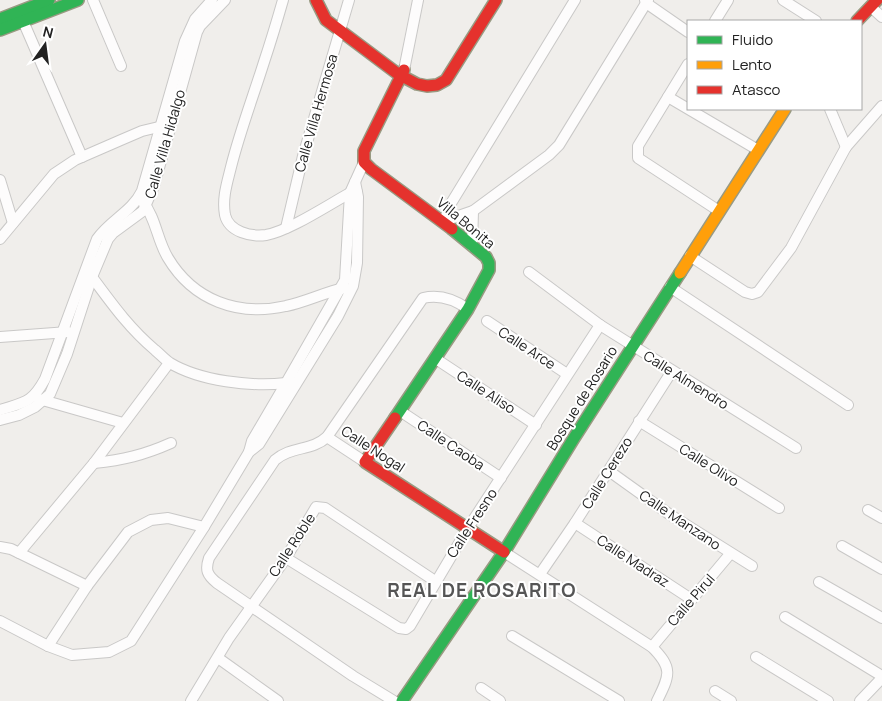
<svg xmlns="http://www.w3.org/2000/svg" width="882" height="701" font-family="Manrope,sans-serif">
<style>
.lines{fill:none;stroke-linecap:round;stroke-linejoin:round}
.street-casing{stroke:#c9c8c7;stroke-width:12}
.fast-casing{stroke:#999a82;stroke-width:14}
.slow-casing{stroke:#999a82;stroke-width:14}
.jam-casing{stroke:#999a82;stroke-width:14}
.street{stroke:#fdfcfc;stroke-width:10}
.fast{stroke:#30b455;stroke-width:11}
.slow{stroke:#ff9f0a;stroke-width:11}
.jam{stroke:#e5322d;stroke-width:11}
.labels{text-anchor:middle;stroke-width:4;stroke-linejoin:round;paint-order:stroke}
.street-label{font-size:14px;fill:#222;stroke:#fff}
.district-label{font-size:19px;font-weight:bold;letter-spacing:1px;fill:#555;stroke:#fff}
</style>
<rect width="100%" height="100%" fill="#f0eeeb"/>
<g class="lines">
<!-- street casing -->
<g class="street-casing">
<g id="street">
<polyline points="93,0 121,66"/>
<path d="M283,0C277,21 271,41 264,62C253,97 240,131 231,167C227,183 222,198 225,215C229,232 251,237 266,235C289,231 328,205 350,193L357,192"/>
<polyline points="645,0 646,3 688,32"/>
<polyline points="783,0 816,21"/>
<polyline points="871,7 882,17"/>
<polyline points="22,14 23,21 82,157"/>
<polyline points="715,21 728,0"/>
<polyline points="688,64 638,146 638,158 719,211"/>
<polyline points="404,70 418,0"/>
<polyline points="668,97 758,150"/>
<polyline points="830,109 846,147"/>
<polyline points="0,180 13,223"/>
<path d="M143,202C156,218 157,240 168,258C193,300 238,317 286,306C306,302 325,292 345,288"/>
<polyline points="444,221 473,211 549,155 559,145 648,0"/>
<polyline points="444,221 450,205 575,0"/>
<polyline points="286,228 303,156 349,0"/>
<polyline points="0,239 54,174 75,160 121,140 142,131 167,125"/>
<polyline points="472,246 473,211"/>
<polyline points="690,256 745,292 752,294 758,292 791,248 846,147 882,106"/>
<polyline points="529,272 600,325 796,448"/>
<path d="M92,277C112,304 129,328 155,350C160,354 164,359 170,363C200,381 251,387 286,383"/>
<polyline points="670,287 848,405"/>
<polyline points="487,321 567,374"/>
<polyline points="0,337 68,332"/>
<polyline points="436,359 536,425"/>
<polyline points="39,399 123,423"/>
<path d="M0,410C25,402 32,403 45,379L97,239C110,220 132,212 142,191L185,41L195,19L212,0"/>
<polyline points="400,411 501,478"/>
<polyline points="0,420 19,415 35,407 50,394 67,354 92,277 108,239 113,233 143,211 154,186 197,32 200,26 225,0"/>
<polyline points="639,421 779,508"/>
<polyline points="327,437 365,462"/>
<polyline points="249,452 252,441 286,383 345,280 350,193 364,162"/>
<path d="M94,463C123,460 144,455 171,443"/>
<polyline points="609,471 669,514 752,566"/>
<polyline points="868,510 882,518"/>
<polyline points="575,523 691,599"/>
<polyline points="842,546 882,569"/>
<polyline points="0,547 11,549 87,586"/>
<path d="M504,552L652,647C673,668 670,675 657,701"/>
<polyline points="19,553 94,463 169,363"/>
<polyline points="286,558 399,628 406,629 410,626 468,528 600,325"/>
<polyline points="540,574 575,523 672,371"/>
<polyline points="819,582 882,618"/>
<polyline points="785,617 882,676"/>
<polyline points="0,621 48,646 72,655 109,652 131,641 204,527"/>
<polyline points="512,636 619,701"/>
<polyline points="48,646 87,586 128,532 151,520 168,518 204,527 249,452 259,444 338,316 353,286 357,263 358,197 355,182"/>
<polyline points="652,647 730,554"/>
<polyline points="756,657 828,701"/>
<polyline points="218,658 278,701"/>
<polyline points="481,688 500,701"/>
<polyline points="715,691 731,701"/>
<polyline points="191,701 229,638 286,558 316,507 325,508 435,581"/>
<path d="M394,701L353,676L217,583C207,575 205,570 209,558L275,460C291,446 312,451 327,437L423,298C440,294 454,299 468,309"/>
<polyline points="860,701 882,678"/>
</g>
</g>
<!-- fast casing -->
<g class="fast-casing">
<g id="fast">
<polyline points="0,19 49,0"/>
<polyline points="0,30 78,0"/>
<polyline points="395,418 468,309 489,270 489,263 486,257 452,229"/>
<polyline points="402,701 504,552 574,438 680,273"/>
</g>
</g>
<!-- slow casing -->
<g class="slow-casing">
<polyline id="slow" points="680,273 785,109"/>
</g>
<!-- jam casing -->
<g class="jam-casing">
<g id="jam">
<polyline points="316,0 326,20 398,74 417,84 427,86 437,85 446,80 496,0"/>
<polyline points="857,21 877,0"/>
<polyline points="404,70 364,151 364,162 371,169 452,229"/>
<polyline points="395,418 365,462 504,552"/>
</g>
</g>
<!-- street -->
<use href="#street" class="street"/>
<!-- fast -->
<use href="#fast" class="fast"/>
<!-- slow -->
<use href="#slow" class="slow"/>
<!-- jam -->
<use href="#jam" class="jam"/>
</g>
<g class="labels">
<!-- street labels -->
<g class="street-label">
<text transform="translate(316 113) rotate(-74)" y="5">Calle Villa Hermosa</text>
<text transform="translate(165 144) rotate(-74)" y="5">Calle Villa Hidalgo</text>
<text transform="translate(466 223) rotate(40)" y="5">Villa Bonita</text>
<text transform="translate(527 348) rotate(33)" y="5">Calle Arce</text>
<text transform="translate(686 380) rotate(32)" y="5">Calle Almendro</text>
<text transform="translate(486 392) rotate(33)" y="5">Calle Aliso</text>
<text transform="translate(582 398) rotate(-58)" y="5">Bosque de Rosario</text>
<text transform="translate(451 445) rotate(34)" y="5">Calle Caoba</text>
<text transform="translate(373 449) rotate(33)" y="5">Calle Nogal</text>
<text transform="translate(709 465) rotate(32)" y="5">Calle Olivo</text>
<text transform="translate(607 473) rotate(-58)" y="5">Calle Cerezo</text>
<text transform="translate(680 520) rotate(34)" y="5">Calle Manzano</text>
<text transform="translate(472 523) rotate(-57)" y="5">Calle Fresno</text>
<text transform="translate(292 545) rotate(-57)" y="5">Calle Roble</text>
<text transform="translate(633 561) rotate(33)" y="5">Calle Madraz</text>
<text transform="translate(691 600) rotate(-49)" y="5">Calle Pirul</text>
</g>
<!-- district labels -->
<g class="district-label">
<text x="482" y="597">REAL DE ROSARITO</text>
</g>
</g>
<!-- legend -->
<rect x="687" y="20" width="175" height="90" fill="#ffffff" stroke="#a7a7a7"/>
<rect x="697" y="36" width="25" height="8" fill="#30b455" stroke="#a7a7a7"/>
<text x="732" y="45" font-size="15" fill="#222222">Fluido</text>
<rect x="697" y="61" width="25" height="8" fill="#ff9f0a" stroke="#a7a7a7"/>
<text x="732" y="70" font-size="15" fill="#222222">Lento</text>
<rect x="697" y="86" width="25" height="8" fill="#e5322d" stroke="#a7a7a7"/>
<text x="732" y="95" font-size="15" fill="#222222">Atasco</text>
<!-- north arrow -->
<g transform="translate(45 45) rotate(14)" stroke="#ffffff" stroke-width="4" paint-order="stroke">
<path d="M0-4L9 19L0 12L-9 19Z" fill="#222222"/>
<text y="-8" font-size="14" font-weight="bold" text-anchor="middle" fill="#222222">N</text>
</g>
</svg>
